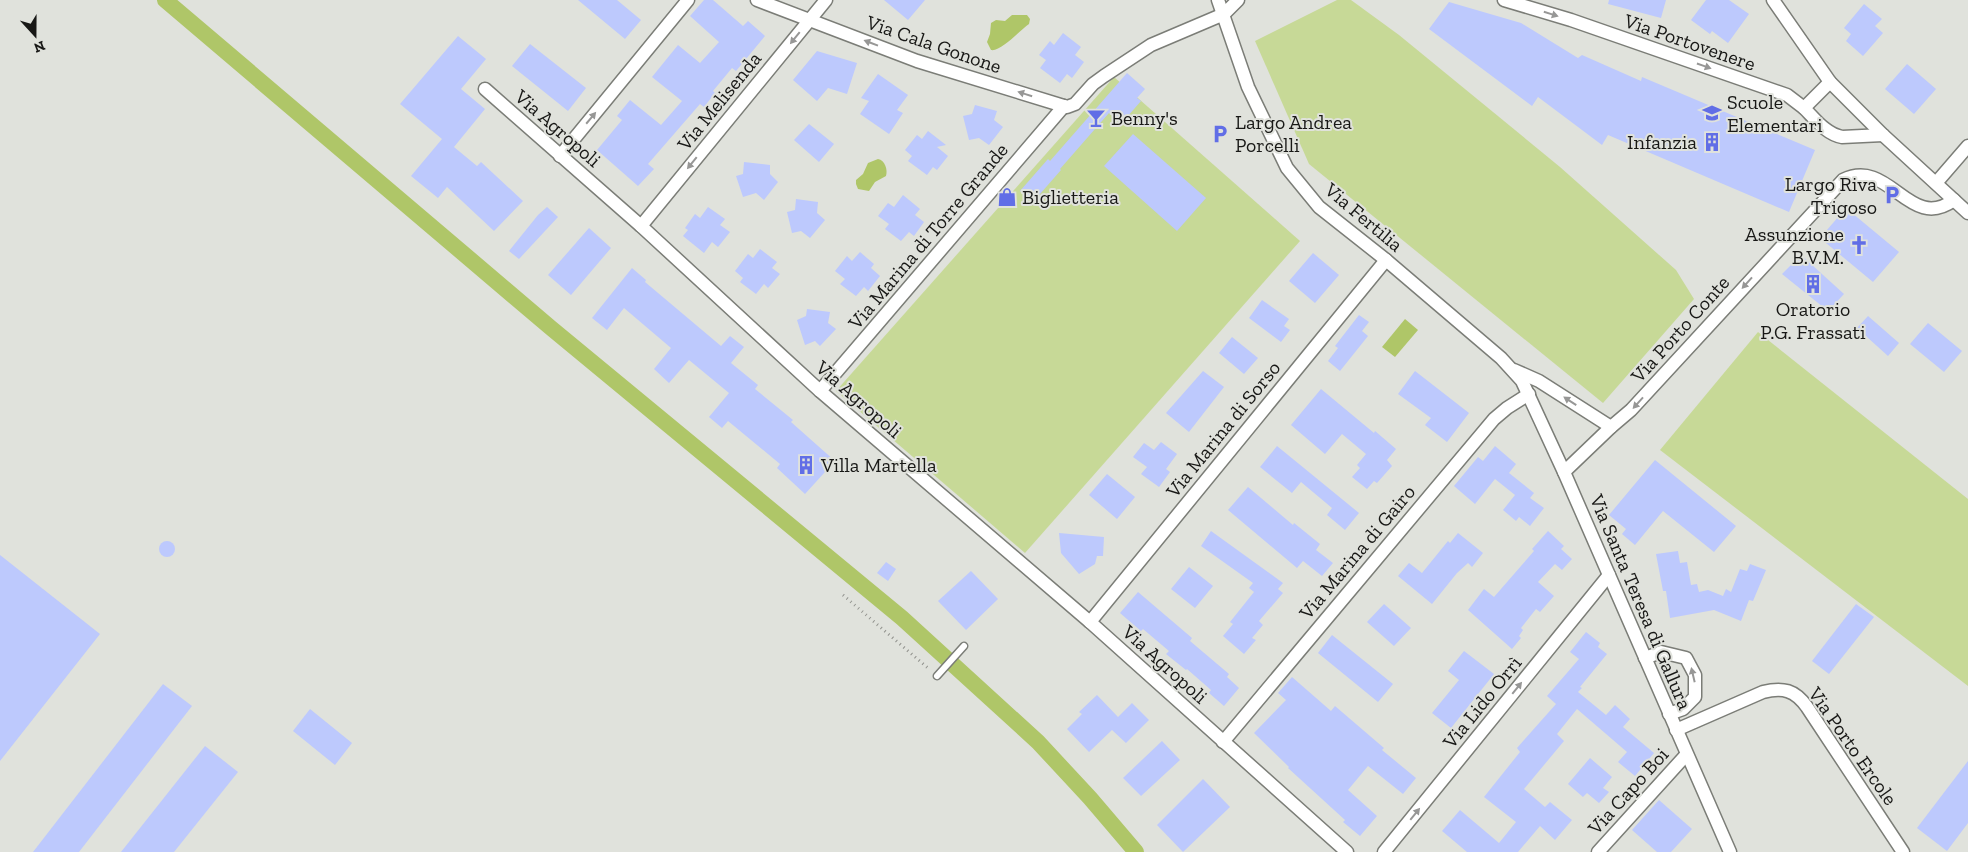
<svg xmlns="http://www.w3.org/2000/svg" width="1968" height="852" font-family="'Zilla Slab',serif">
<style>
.green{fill:#c7d997}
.water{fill:#afc668}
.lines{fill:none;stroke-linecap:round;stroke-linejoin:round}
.canal{stroke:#afc668;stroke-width:16}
.building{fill:#bdc9fd}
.service-casing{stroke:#7b7d77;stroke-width:9}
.minor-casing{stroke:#7b7d77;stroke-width:15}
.path{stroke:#92938e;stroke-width:3;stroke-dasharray:1 4;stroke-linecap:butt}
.service{stroke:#fff;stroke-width:6}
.minor{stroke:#fff;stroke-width:12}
.oneway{fill:#979796}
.labels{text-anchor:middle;stroke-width:4;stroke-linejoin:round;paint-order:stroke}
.street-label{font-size:20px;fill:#181816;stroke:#e0e2dc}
.poi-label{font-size:20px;fill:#181816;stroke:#e0e2dc;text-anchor:start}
</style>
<rect width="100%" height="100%" fill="#e0e2dc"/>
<!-- green -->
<g class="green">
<polygon points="1337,0 1351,0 1399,35 1560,167 1676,270 1694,299 1603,403 1309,164 1255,41"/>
<polygon points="1114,77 1300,241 1025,553 836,391"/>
<polygon points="1758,332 1968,499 1968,686 1660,450"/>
</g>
<!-- water -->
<g class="water">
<path d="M1012,15H1027L1030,19L1029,24C1020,30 1001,52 991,50L987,42L990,34L991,23L996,20L1005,21Z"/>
<path d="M878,159C885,160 888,170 886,176L875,182L869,191L858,189L856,184V180L863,174L868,163Z"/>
<polygon points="1405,319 1418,330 1395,357 1382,347"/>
</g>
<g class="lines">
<!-- canal -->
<polyline class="canal" points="165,0 551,328 902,618 1038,742 1090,798 1136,852"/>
</g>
<!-- building -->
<g class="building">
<polygon points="578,0 617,0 641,20 625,39"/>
<polygon points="704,0 713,0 743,26 748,21 765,36 736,71 732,68 713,91 715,93 704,107 700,104 648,164 654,169 638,186 597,150 622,120 617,116 630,100 661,125 682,101 652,77 678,45 700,63 719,42 690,16"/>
<polygon points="884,0 925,0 908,20"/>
<polygon points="1609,0 1666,0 1661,18 1608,4"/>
<polygon points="1706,0 1729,0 1749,14 1728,43 1712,31 1710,34 1691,20"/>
<polygon points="1449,2 1521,23 1578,58 1582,55 1641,81 1642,77 1815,150 1789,212 1608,135 1602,145 1538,97 1532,106 1429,29"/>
<polygon points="1864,4 1882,19 1875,26 1883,33 1863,56 1846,41 1851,34 1844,28"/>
<polygon points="1063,33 1081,47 1075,55 1084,62 1072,78 1067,74 1060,83 1040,68 1046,60 1039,55 1050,41 1054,45"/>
<polygon points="458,36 486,59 461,89 485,109 454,147 477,166 481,162 523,201 494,231 447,187 438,198 411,176 442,139 400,104"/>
<polygon points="530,44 586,88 568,111 512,66"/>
<polygon points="817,51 857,63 847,94 828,88 817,101 793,80"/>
<polygon points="1907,64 1936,89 1914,114 1885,89"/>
<polygon points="1127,73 1145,89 1137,98 1141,101 1121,124 1109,113 1060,169 1061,170 1033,202 1020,191 1048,159 1050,161"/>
<polygon points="878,74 908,95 897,110 903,113 889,134 860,114 869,101 861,98"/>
<polygon points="975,105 997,111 994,120 1003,127 989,145 979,138 969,140 963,116 972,114"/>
<polygon points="809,124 834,144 819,162 794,140"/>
<polygon points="928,131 946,145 937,147 948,156 937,170 933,167 927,175 908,161 912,156 905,150 917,135 922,139"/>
<polygon points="1133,134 1206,198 1177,231 1104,166"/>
<polygon points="744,162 770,165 770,174 778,182 764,200 756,193 743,197 736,176 743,174"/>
<polygon points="903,195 920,209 915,215 924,222 914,236 909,232 901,241 885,229 889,224 878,216 888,203 894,207"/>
<polygon points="796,199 818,202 817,213 825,220 810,238 801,231 792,233 787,212 795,210"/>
<polygon points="547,207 558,217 519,259 509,251 538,215"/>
<polygon points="708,207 725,219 720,225 730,232 718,247 712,242 704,253 683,236 688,230 685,228 695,214 700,218"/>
<polygon points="1846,208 1899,252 1873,282 1820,238"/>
<polygon points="589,228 611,248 571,295 548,275"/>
<polygon points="760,249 777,262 772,268 780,274 768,288 764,284 756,294 740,282 743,278 735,271 748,254 753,258"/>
<polygon points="860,252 874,264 871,268 880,276 868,291 864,287 856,296 840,284 845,279 835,271 847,256 852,261"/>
<polygon points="1313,253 1339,275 1315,303 1289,281"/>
<polygon points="1801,255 1844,294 1828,311 1782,274"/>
<polygon points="632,268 646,280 645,282 721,346 730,336 744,347 731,363 758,385 755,389 793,420 791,422 835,461 805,494 777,468 780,464 728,421 722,428 709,417 729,393 689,360 669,383 654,369 671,348 624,308 607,330 592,318"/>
<polygon points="1262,300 1289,319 1284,326 1290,330 1281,342 1249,318"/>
<polygon points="807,309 830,312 828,323 836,329 820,346 815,341 805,345 797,320 806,316"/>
<polygon points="1359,315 1369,322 1362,331 1368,336 1340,371 1328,361 1338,348 1335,346"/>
<polygon points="1868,316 1899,343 1888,356 1857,328"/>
<polygon points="1928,323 1962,351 1944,372 1910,344"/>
<polygon points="1232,337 1258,358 1244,374 1219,353"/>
<polygon points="1203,371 1224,387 1189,432 1166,413"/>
<polygon points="1415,371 1469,413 1447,442 1425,425 1431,418 1398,394"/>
<polygon points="1321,389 1374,433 1375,431 1396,449 1387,460 1392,466 1377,483 1374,481 1367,489 1352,477 1360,468 1357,465 1366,454 1342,434 1325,454 1291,425"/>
<polygon points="1161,442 1177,454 1166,469 1170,472 1159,487 1141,474 1147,467 1133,457 1144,443 1154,450"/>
<polygon points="1277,446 1359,513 1345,530 1327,515 1332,508 1301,482 1292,493 1260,467"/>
<polygon points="1495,446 1516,464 1509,473 1534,493 1530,498 1544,508 1530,526 1519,517 1516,521 1503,510 1515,495 1495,479 1475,504 1454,486 1478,457 1483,461"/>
<polygon points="1655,460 1736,526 1714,552 1663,511 1635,545 1622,534 1626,529 1609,515"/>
<polygon points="1107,474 1135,497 1117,519 1089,495"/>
<polygon points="1248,487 1293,525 1294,523 1320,544 1316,550 1333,563 1322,576 1303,561 1297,568 1228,510"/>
<polygon points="1211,531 1283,583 1278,589 1283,593 1259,621 1263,625 1252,638 1256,640 1244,654 1223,636 1233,624 1230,622 1254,592 1249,588 1253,583 1201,546"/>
<polygon points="1548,531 1564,546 1561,549 1572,559 1562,570 1555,564 1538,582 1554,596 1540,612 1536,609 1521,628 1523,630 1519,636 1521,638 1512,649 1468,610 1484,589 1494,597 1534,551 1532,549"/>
<polygon points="1059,533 1104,537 1103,556 1097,556 1095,564 1079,574 1061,553"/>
<polygon points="1458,533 1483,553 1472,567 1468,563 1457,573 1432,604 1398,576 1409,563 1422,573 1448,541 1450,543"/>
<circle cx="167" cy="549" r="8"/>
<polygon points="1678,551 1680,563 1687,562 1691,585 1697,584 1699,592 1708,590 1723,596 1726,589 1731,592 1740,569 1747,571 1750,564 1766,570 1753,601 1749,600 1741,621 1714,610 1670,618 1666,591 1663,591 1656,554"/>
<polygon points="0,555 100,634 0,761"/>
<polygon points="886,562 896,569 888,581 877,573"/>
<polygon points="1189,567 1213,586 1195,608 1171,589"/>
<polygon points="971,571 998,599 966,630 938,601"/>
<polygon points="1138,592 1192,638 1190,641 1229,674 1227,677 1239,688 1224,706 1209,693 1211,690 1187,669 1186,670 1166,654 1169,651 1143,629 1141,631 1120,613"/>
<polygon points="1384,604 1411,628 1394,646 1367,622"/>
<polygon points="1856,604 1874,617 1829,674 1812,661"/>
<polygon points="1586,632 1600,643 1598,647 1607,654 1580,687 1582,688 1578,692 1606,715 1615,705 1630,719 1623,727 1654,753 1635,776 1618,762 1627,752 1577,709 1557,734 1564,741 1524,789 1545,807 1550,802 1572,820 1555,840 1540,826 1518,852 1467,852 1442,831 1460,810 1499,843 1516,822 1484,797 1520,752 1517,748 1556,704 1547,696 1579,659 1570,652"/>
<polygon points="1332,635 1393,684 1378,702 1318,653"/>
<polygon points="1464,651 1494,674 1451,728 1432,713 1459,680 1448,671"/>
<polygon points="1292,677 1331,711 1335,706 1384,748 1382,750 1416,778 1403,794 1368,766 1348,790 1377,816 1360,836 1343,822 1345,820 1288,768 1289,767 1254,733 1286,700 1278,693"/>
<polygon points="163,684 192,706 79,852 33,852"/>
<polygon points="1097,695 1118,717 1132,703 1149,720 1126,743 1112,730 1089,752 1067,729 1082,714 1079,712"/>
<polygon points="310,709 352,743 335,765 293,731"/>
<polygon points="1162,741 1180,760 1141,796 1123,778"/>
<polygon points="205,746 238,772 174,852 121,852"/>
<polygon points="1590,758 1612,777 1603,788 1609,792 1599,803 1587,793 1583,797 1568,784"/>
<polygon points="1968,761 1968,823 1947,851 1917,828"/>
<polygon points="1203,779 1230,807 1183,852 1157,825"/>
<polygon points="1659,800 1692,829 1671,852 1657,852 1632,830"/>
</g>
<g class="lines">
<!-- service casing -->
<g class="service-casing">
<polyline id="service" points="937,676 964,646"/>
</g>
<!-- minor casing -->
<g class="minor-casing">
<g id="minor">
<polyline points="757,0 917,61 1067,107 1075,104 1093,84 1104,76 1151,45 1224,14 1238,0"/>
<polyline points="1218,0 1248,87 1287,168 1319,207 1386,260 1501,358 1522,381 1564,472 1730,852"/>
<polyline points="1504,0 1571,20 1787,95 1804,108"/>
<polyline points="1773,0 1830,82 1883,135 1968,213"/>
<path d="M1830,82L1804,108C1815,119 1826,134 1842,137L1883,135"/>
<polyline points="485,89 641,226 820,391 1090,622 1347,852"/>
<polyline points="560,156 688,0"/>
<polyline points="1936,183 1968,146"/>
<polyline points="641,226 826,0"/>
<polyline points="1514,370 1539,381 1611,427"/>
<polyline points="820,391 1064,106"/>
<path d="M1564,472L1611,427L1631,410L1843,180C1890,157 1909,233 1954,200"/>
<polyline points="1090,622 1386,260"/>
<polyline points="1645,658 1661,652 1686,658 1695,675 1695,697 1683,709 1669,714"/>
<path d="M1676,730L1763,692C1783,687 1795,690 1807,707L1903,852"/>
<polyline points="1223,742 1494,419 1507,408 1529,394"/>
<polyline points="1384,852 1609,575"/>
<polyline points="1598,852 1686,755"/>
</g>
</g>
<!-- path -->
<polyline class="path" points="843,595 929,669"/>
<!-- service -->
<use href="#service" class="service"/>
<!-- minor -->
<use href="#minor" class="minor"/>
</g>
<!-- one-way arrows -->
<defs><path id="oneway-solid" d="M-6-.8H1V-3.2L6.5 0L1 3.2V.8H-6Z" transform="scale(1.25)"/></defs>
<g class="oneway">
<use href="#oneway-solid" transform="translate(1551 14) rotate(17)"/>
<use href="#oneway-solid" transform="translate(795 38) rotate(129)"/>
<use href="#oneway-solid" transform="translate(871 43) rotate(-159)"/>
<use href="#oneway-solid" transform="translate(1704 66) rotate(19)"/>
<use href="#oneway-solid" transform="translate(1025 94) rotate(-163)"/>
<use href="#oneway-solid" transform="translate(591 118) rotate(-50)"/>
<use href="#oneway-solid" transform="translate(692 163) rotate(129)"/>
<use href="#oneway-solid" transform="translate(1747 283) rotate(132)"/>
<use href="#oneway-solid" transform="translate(1570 401) rotate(-147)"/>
<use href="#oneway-solid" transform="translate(1638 403) rotate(132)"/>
<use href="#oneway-solid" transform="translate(1693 675) rotate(-103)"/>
<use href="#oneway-solid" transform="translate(1517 688) rotate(-51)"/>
<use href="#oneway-solid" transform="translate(1415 814) rotate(-51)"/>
</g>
<!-- icons -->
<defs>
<g id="school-bare" transform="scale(1.5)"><path d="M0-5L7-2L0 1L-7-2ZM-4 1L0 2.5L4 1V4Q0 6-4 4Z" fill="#616ee6" stroke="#e0e2dc" stroke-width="2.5" paint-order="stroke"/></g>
<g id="bar-bare" transform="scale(1.5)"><path d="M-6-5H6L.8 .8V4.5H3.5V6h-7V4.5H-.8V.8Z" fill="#616ee6" stroke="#e0e2dc" stroke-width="2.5" paint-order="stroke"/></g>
<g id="parking-bare" transform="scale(1.5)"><path d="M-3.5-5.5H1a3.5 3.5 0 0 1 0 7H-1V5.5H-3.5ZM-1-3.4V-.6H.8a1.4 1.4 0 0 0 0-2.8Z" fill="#616ee6" stroke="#e0e2dc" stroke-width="2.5" paint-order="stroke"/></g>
<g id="building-bare" transform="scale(1.5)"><path d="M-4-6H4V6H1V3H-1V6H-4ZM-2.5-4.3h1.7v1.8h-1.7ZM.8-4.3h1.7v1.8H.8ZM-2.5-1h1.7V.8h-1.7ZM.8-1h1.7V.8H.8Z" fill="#616ee6" stroke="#e0e2dc" stroke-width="2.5" paint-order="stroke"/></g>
<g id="shop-bare" transform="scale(1.5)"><path d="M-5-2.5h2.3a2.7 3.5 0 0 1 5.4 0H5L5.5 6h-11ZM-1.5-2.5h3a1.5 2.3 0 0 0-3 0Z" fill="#616ee6" stroke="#e0e2dc" stroke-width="2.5" paint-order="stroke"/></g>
<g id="church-bare" transform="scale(1.5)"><path d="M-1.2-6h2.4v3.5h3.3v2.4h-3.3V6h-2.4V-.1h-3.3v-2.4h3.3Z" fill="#616ee6" stroke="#e0e2dc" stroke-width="2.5" paint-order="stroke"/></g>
</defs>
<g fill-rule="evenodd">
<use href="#school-bare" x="1712" y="113"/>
<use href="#bar-bare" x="1096" y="118"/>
<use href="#parking-bare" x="1220" y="134"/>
<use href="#building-bare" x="1712" y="142"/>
<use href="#parking-bare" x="1892" y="195"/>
<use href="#shop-bare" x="1007" y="197"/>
<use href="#church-bare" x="1859" y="245"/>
<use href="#building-bare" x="1813" y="284"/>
<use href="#building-bare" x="806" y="465"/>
</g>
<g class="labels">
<!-- street labels -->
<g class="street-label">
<text transform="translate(1690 42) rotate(19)" y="7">Via Portovenere</text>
<text transform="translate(934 44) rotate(19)" y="7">Via Cala Gonone</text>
<text transform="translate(719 101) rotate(-51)" y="7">Via Melisenda</text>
<text transform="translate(558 128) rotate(41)" y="7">Via Agropoli</text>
<text transform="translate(1364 217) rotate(40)" y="7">Via Fertilia</text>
<text transform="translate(928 236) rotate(-50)" y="7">Via Marina di Torre Grande</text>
<text transform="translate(1680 329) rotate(-48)" y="7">Via Porto Conte</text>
<text transform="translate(859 399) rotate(41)" y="7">Via Agropoli</text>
<text transform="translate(1223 429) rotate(-51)" y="7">Via Marina di Sorso</text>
<text transform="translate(1357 552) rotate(-50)" y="7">Via Marina di Gairo</text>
<text transform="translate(1641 602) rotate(67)" y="7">Via Santa Teresa di Gallura</text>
<text transform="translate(1165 664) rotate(42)" y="7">Via Agropoli</text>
<text transform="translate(1482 702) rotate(-51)" y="7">Via Lido Orrì</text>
<text transform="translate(1853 746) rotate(55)" y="7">Via Porto Ercole</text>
<text transform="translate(1628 791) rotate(-48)" y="7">Via Capo Boi</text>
</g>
<!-- poi labels -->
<g class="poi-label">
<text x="1727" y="109">Scuole<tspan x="1727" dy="23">Elementari</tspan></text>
<text x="1111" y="125">Benny's</text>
<text x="1235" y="129">Largo Andrea<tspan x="1235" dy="23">Porcelli</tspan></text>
<text x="1697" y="149" text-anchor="end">Infanzia</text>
<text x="1877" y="191" text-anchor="end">Largo Riva<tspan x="1877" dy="23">Trigoso</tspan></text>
<text x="1022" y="204">Biglietteria</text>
<text x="1844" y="241" text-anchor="end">Assunzione<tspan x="1844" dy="23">B.V.M.</tspan></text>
<text x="1813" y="316" text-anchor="middle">Oratorio<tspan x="1813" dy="23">P.G. Frassati</tspan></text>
<text x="821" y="472">Villa Martella</text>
</g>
</g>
<!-- north arrow -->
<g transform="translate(35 35) rotate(159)" stroke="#e0e2dc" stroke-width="4" paint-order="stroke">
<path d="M0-4L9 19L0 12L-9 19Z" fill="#181816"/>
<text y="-8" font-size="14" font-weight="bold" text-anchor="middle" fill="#181816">N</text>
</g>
</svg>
